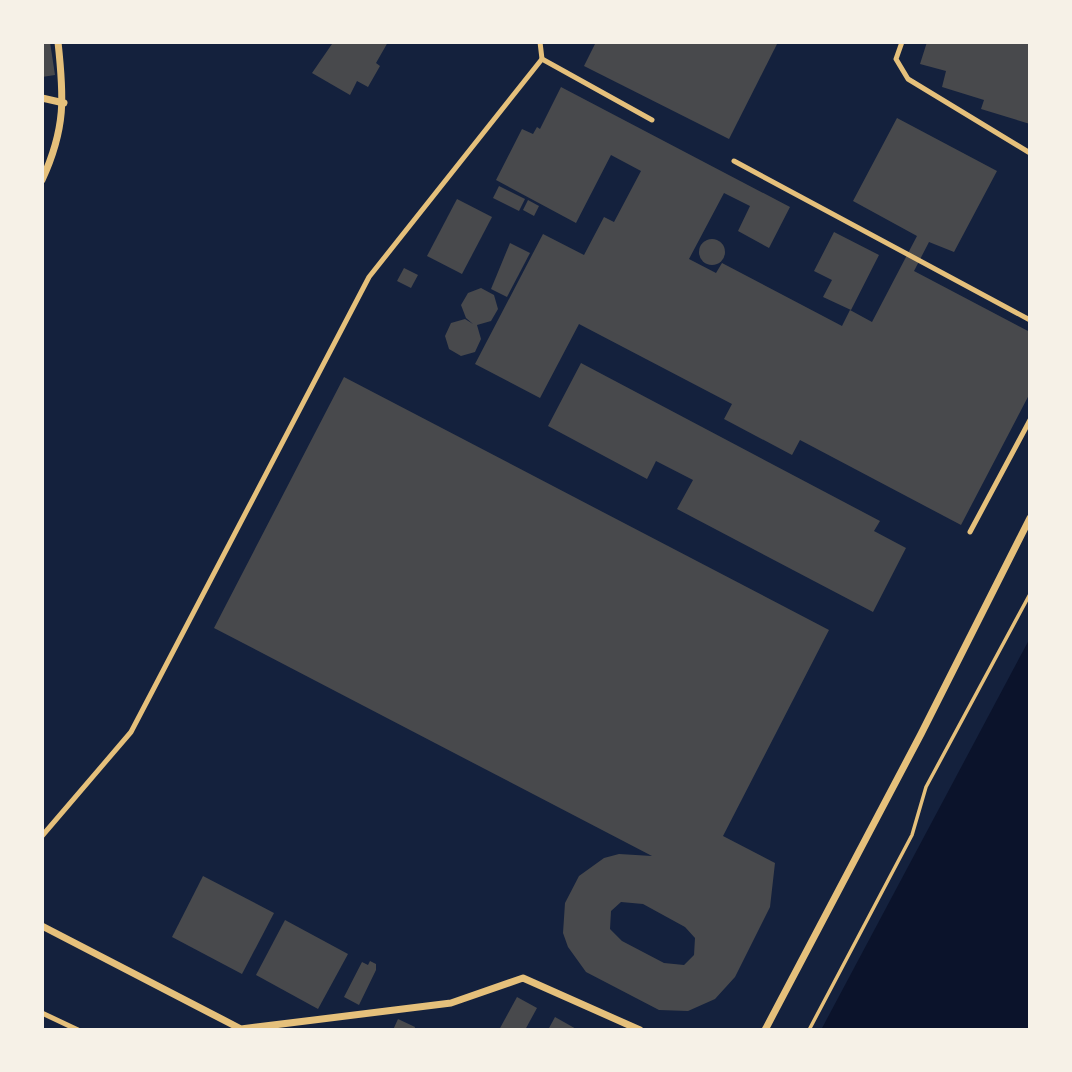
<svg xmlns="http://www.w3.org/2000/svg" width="1072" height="1072" font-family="'Varela Round',sans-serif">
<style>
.water{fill:#0b132b}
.building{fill:#48494c;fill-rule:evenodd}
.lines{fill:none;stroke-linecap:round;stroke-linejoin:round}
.path{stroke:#e5c07b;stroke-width:3.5}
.service{stroke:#e5c07b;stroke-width:5}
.minor{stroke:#e5c07b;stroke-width:7}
</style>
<rect width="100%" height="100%" fill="#14213d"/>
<!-- water -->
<polygon class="water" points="1030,638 1030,1030 821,1030"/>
<!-- building -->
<g class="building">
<polygon points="42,42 50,42 55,75 42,77"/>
<polygon points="329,42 388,42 376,63 380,66 368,87 357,81 350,95 312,73 332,44"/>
<polygon points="596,42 778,42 729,139 584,66"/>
<polygon points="927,42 1030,42 1030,124 981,109 984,100 942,87 946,71 920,64"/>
<polygon points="561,87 790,207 769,248 738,231 750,206 724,193 689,259 716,273 722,263 842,326 850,310 872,322 917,236 853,201 897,118 997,171 954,252 929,242 914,271 1030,332 1030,393 961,525 800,440 792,455 724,419 732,404 579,324 540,398 475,364 543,234 584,255 604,217 614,222 641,171 611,155 576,223 496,180 522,129 533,134 537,127 540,129"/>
<polygon points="499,186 525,199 519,211 493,198"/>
<polygon points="457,199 492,217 462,274 427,256"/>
<polygon points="528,200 539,206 534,216 523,210"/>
<polygon points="834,232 879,255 851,310 823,297 832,280 814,271"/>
<circle cx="712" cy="252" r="13"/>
<polygon points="510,243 530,253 507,297 491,289"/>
<polygon points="404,268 418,275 411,288 397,281"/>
<polygon points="481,288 494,295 498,309 491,321 477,325 481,339 475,352 461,356 449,349 445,336 451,323 465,319 473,324 466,318 461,305 468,293"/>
<polygon points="581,363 880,521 874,531 906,548 873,612 677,509 693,480 656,461 647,479 548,426"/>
<path d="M344,377L829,630L723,836L775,863L770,907L735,977L715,999L688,1011L659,1010L586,972L568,947L563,933L565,903L579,876L604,858L619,854L652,856L214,628ZM621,902L643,904L685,927L695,938L694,955L684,965L664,963L622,941L610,929L611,911Z"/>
<polygon points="203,876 274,913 242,974 172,937"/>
<polygon points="285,920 348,954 318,1009 256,975"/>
<polygon points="370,961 376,964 376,970 359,1005 344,997 362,962 368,965"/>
<polygon points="517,997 537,1008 525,1030 499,1030"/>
<polygon points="555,1017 578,1030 548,1030"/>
<polygon points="398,1019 415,1027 414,1030 393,1030"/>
</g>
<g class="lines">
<!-- path -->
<polyline class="path" points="809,1030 912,835 926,787 1030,594"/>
<!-- service -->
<g class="service">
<polyline points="902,42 896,59 908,79 1030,153"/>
<polyline points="542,59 652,120"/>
<polyline points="734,161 1030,320"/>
<polyline points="970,532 1030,420"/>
<polyline points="42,836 131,732 369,277 542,59 540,42"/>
<polyline points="42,1013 78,1030"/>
</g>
<!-- minor -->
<g class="minor">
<polyline points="42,98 64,103"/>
<path d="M42,180C66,128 64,97 58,42"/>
<polyline points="42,926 241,1029 451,1003 523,978 640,1030"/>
<polyline points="765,1030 921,734 1030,518"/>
</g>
</g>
<!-- border -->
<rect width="1072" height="1072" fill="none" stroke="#f6f1e7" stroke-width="88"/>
</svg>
